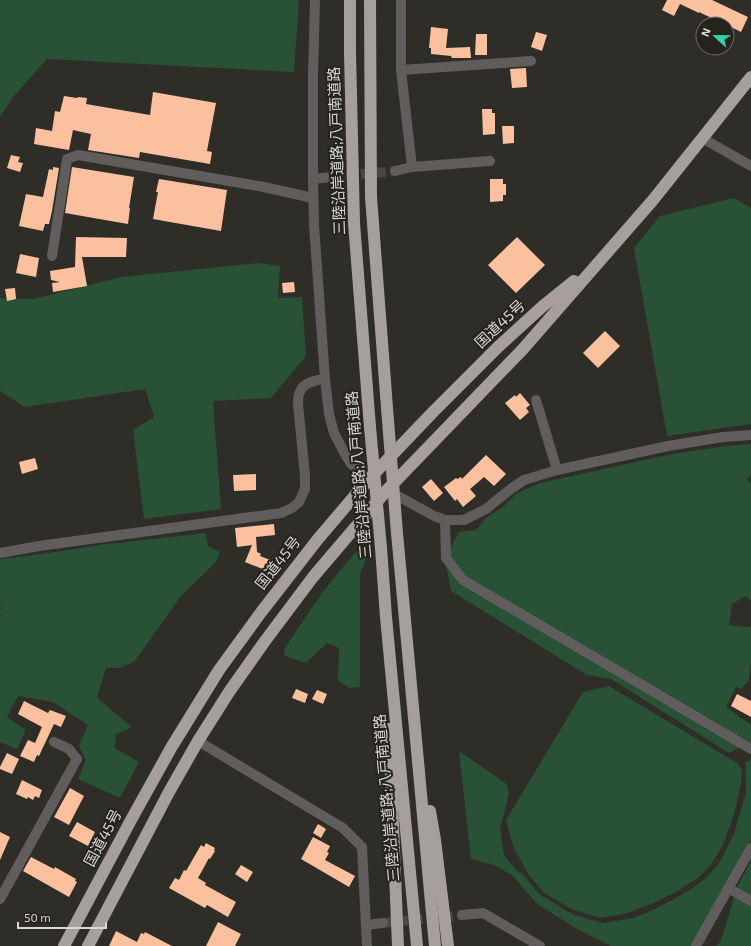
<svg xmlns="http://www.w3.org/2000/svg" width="751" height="946" font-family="'Exo 2','Noto Sans JP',sans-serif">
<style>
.green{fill:#285136}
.building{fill:#fbc09d}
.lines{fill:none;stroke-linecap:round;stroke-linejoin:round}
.minor-tunnel{stroke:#494742;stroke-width:10;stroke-dasharray:10 5;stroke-linecap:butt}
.minor{stroke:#605d5c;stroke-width:10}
.highway{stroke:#a69f9d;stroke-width:12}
.highway-bridge{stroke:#a69f9d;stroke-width:12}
.labels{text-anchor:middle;stroke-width:4;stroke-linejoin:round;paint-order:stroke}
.street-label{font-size:15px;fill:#dad8d5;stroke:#26231f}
</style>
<rect width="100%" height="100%" fill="#2f2d28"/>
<!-- green -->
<g class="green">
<polygon points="0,0 299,0 294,72 47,59 14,96 0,117"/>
<polygon points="734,198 751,208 751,424 667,436 634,248 660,216"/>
<polygon points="259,263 280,266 278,298 302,297 306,356 271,398 213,401 221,509 144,519 133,430 154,417 145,389 25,407 0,391 0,298 34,299 121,277"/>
<polygon points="751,444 751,474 747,479 751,484 751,601 746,596 732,604 729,625 746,627 751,626 751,664 750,667 749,680 741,689 736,687 726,707 751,725 751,742 729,753 611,679 587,675 451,591 446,564 453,543 459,532 476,530 485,519 504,506 517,493 540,483 672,454 727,446"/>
<polygon points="206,533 208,546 220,552 216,562 180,597 135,661 120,668 106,668 97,698 132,727 116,734 115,748 139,762 120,798 78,779 86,760 79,746 88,725 53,702 18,696 7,717 26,730 17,749 0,742 0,612 1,607 0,606 0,559 41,554 100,545"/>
<polygon points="365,542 366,559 360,573 360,687 350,688 338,681 339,648 327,643 306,663 285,656 284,649 322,593 347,562"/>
<polygon points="609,686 737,763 742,771 741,784 734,815 723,845 711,865 698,878 676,892 651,904 624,914 600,918 571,909 544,893 529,875 513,846 506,820 583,692"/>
<polygon points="459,751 507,784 509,794 500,828 504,855 518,872 522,873 539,894 574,915 603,923 634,918 659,907 690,890 706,878 720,862 734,834 746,792 745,762 751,760 751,840 692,946 611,946 579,930 537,904 512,875 494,865 471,859"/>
<polygon points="751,861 751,946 717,946 721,940 738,885"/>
</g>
<!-- building -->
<g class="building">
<polygon points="667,0 712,0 748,17 741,32 727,25 727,24 724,24 699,12 699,13 680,4 674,16 662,10"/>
<polygon points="431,27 448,29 446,48 470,47 471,58 452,58 451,56 431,54 431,48 434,48 429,48"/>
<polygon points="536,32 547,35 542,51 531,47"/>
<polygon points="476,34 487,34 487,55 475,55"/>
<polygon points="526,68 527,87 512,88 510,69"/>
<polygon points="153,92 216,103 207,151 212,152 210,164 140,152 139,158 88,150 91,134 73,130 69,150 34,144 36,128 52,131 55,111 60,112 64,96 77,98 78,97 87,98 86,104 150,115"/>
<polygon points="482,109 492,109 492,113 495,113 495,134 483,135"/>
<polygon points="502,126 514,126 514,143 503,144"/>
<polygon points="11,155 20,157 18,162 23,163 20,172 7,168"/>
<polygon points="53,167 59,168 52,211 49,224 45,224 43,231 19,226 26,194 43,197 49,169 53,170"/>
<polygon points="72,167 134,177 129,208 130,208 128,224 65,213"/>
<polygon points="159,179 227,190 221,231 153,219 158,192 156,192"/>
<polygon points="490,179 503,179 503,184 506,184 506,195 503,195 503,201 490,202"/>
<polygon points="76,237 127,238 126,257 82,257 87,286 53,292 52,283 60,282 51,280 50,271 75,267"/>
<polygon points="517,237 545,265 516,293 488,265"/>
<polygon points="20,254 39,258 36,277 16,273"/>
<polygon points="294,282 295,292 283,293 282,283"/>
<polygon points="15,288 16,299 7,301 5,289"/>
<polygon points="605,331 620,346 598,368 583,353"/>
<polygon points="520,393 530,405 526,408 529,412 520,420 505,403 515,395 516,397"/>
<polygon points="486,455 506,474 494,486 484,477 470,489 476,496 463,507 457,499 455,501 444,487 456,478 457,479 461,477 462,479"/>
<polygon points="35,458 38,469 22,474 19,462"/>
<polygon points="256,474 256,490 234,491 233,475"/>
<polygon points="431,479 443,493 434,501 422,487"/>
<polygon points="274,524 275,535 256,537 257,552 261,554 260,556 270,560 265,570 245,562 252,545 237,547 235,528"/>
<polygon points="296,689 308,694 305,703 292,698"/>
<polygon points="317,690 327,694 323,704 312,699"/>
<polygon points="737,694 751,701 751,717 731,706"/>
<polygon points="24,701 48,713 50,710 66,716 61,727 54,724 39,756 37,755 34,762 20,756 28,740 35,743 42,727 18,714"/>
<polygon points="7,753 19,759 12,774 0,769 0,767"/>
<polygon points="22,780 42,790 39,798 35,796 33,800 28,797 27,799 16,794"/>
<polygon points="70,788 84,796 69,825 54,817"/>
<polygon points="77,822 95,832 88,846 69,836"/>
<polygon points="318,824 326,829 321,838 313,833"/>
<polygon points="0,832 10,837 0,860"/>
<polygon points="313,837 330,846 327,852 329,853 325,860 355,876 349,887 301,859"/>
<polygon points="206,843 215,848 214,850 215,851 210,859 209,858 198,878 206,883 205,885 236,902 228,917 207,905 205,908 169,888 175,878 179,880 184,870 186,871 201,845 204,847"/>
<polygon points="31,857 54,869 55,867 76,879 75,881 77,882 69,897 23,871"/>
<polygon points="241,865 253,872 247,882 235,874"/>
<polygon points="218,922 241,934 235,946 206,946"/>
<polygon points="116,931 137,942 141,933 144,934 145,932 172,946 109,946"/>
</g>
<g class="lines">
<!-- minor-tunnel -->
<g class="minor-tunnel">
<polyline points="331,177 395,171"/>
<polyline points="383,923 462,915"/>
</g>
<!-- minor -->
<g class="minor">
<polyline points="315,0 313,75 313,179 314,225 325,379 329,414 334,433 346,456 352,465 369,479 376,483"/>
<polyline points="401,0 401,70 412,167"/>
<polyline points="401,70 531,61"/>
<polyline points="702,138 751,166"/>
<polyline points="395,171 412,167 490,161"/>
<polyline points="313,179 331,177"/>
<polyline points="52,256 67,159 78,155 264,187 313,198"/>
<polyline points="536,400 557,470"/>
<polyline points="389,491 434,516 445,520 464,520 486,509 512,488 524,480 557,470 668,446 723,437 751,435"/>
<polyline points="445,520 446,558 463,580 751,749"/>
<path d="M0,553L39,546L281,513L292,508L299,502L305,489V476L298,404C298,401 298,397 299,394C302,383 315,380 325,379"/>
<polyline points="198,741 343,828 362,847 367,946"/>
<polyline points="728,888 751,901"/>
<polyline points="0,899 77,759 69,749 54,742"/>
<polyline points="462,915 483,913 540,946"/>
<polyline points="366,925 383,923"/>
<polyline points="696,946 751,848"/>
</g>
<!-- highway -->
<g class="highway">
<polyline points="350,0 350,53 354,223 370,427"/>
<polyline points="370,0 371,197 387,408"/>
<polyline points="397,533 435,946"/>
<polyline points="381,548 386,617 417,946"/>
<polyline points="389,729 398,946"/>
<polyline points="430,811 435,840 448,946"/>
<polyline points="64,946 131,820 171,748 219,670 262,611 318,539 369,479 434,411 498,347 543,306 574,281"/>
<polyline points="88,946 169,792 198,741 229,692 265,641 313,577 387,490 523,349 653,200 751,77"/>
</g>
<!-- highway-bridge -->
<g class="highway-bridge">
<polyline points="387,408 397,533"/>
<polyline points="370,427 381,548"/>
</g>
</g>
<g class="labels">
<!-- street labels -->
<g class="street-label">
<text transform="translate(337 151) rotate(-92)" y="5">三陸沿岸道路;八戸南道路</text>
<text transform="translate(500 324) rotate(-43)" y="5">国道45号</text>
<text transform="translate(359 475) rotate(-95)" y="5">三陸沿岸道路;八戸南道路</text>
<text transform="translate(278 563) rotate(-52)" y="5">国道45号</text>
<text transform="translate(387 798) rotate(-95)" y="5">三陸沿岸道路;八戸南道路</text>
<text transform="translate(103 838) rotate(-62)" y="5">国道45号</text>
</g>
</g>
<!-- north arrow -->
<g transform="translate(715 36) rotate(292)"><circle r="19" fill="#26231f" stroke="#6e6b68"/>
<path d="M0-3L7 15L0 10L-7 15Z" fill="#2fd4aa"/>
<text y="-6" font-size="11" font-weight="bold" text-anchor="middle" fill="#dad8d5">N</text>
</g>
<!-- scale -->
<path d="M18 922v6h88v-6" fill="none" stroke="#dad8d5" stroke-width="2"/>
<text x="24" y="922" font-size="12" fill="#dad8d5" stroke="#26231f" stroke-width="3" paint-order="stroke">50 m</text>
</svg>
